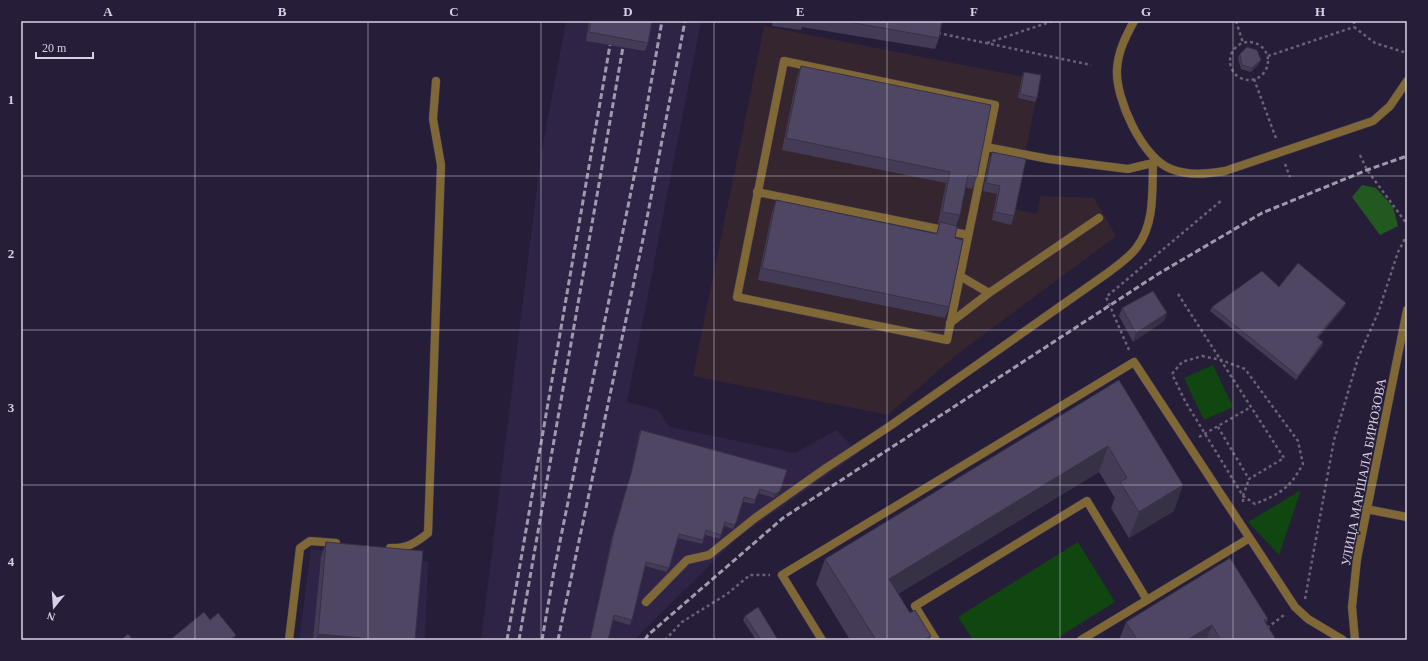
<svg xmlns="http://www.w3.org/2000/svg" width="1428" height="661" font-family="Georgia,serif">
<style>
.commercial{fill:#35252f}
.built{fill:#2f2445}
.green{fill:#104610}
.forest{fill:#225921}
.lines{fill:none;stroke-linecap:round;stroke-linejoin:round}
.service-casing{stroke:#423a53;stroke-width:9}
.minor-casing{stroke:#423a53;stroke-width:9}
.tertiary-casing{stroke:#423a53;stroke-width:9}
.path{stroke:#69627a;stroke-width:2.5;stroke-dasharray:3 3;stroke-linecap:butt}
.service{stroke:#7f6836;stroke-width:8}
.minor{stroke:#7f6836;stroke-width:8}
.tertiary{stroke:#7f6836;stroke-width:8}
.rail{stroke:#9f9aae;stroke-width:3;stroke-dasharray:6 3;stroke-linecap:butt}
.wall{fill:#443c56}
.shaded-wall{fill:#373146}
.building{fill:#4f4664;stroke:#373146}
.grid{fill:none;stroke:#d6d2e3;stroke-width:1;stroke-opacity:0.55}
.labels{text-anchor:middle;stroke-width:3;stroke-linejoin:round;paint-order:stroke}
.street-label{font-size:13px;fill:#d6d2e3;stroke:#261d38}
.neatline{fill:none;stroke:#d6d2e3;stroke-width:1.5}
.grid-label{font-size:13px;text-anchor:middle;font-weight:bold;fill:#d6d2e3}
</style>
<rect width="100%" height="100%" fill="#261d38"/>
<!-- commercial -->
<polygon class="commercial" points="764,26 1040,80 1014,209 1037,214 1040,196 1094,198 1116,236 955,356 888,415 693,376"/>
<!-- built -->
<g class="built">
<polygon points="566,21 701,21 627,402 658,410 670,427 795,453 836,430 859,453 736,539 634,640 481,640 541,155"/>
<polygon points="311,549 428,562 425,640 299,640"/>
</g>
<!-- green -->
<g class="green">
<polygon points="1213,365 1233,407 1204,420 1184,378"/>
<polygon points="1301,490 1279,555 1248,522"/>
<polygon points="1078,542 1115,602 1054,640 973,640 958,617"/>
</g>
<!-- forest -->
<polygon class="forest" points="1362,185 1376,188 1393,207 1398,226 1380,235 1352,197"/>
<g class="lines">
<!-- service casing -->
<g class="service-casing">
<g id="service">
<polygon points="784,61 995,105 947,340 737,297"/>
<polyline points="986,147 1049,159 1128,169 1157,162"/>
<polyline points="757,192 968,235"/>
<polyline points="960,276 989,293"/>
<polyline points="950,323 989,293 1099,218"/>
<polyline points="1366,509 1407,517"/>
<path d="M390,548C406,549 416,543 428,533L441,165L433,119L436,81"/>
<path d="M646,602L687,560L709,555L755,518L826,468L890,426L1109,272C1118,265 1130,257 1137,247C1155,223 1152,192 1153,163"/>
<polyline points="289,640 300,548 310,541 336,543"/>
<polyline points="936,640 915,606 1087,501 1147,600"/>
<polyline points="1081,640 1248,539"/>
</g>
</g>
<!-- minor casing -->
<g class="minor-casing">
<g id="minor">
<path d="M1134,21C1126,36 1118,51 1117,69C1115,98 1142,158 1171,169C1189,176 1206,174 1225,171L1373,121L1390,106L1407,81"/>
<polyline points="822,640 782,575 1134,362 1295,607 1308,619 1343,640"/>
</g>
</g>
<!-- tertiary casing -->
<g class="tertiary-casing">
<polyline id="tertiary" points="1355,640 1352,607 1357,559 1407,310"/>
</g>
<!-- path -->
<g class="path">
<polyline points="1236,21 1243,43"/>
<polyline points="1354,21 1354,27 1375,43 1407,53"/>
<polyline points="938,33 1091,65"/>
<circle cx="1249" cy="61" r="19"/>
<polyline points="987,43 1053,21"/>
<polyline points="1268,56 1354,27"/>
<polyline points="1254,79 1277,141"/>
<polyline points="1360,155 1367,170 1407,224"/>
<polyline points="1285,164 1290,177"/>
<polyline points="1178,294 1284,458 1249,479 1218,427"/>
<polyline points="1129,350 1106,297 1222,200"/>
<path d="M1202,356L1221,360L1245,369L1298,441L1303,464C1289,489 1281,493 1255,504L1243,496L1185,401L1172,374L1182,362Z"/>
<polyline points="1199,437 1251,407"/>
<polyline points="1243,502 1243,496 1249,479"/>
<polyline points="1305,599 1334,440 1358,358 1378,313 1398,252 1407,235"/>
<polyline points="1267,628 1284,615"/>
<polyline points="665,640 682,622 727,594 750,575 770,575"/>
</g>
<!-- service -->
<use href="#service" class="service"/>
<!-- minor -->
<use href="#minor" class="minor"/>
<!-- tertiary -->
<use href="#tertiary" class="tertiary"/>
<!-- rail -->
<g class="rail">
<polyline points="507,640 610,45"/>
<polyline points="519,640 623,47"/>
<polyline points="542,640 554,571 637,162 662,21"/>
<polyline points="558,640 642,244 685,21"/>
<polyline points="645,640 648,635 783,518 1158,274 1262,213 1367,170 1407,156"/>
</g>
</g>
<!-- wall -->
<g class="wall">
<polygon points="589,21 652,21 648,43 645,51 586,41"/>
<polygon points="773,21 942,21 939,38 935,49 802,27 801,30 772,26"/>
<polygon points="1240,54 1259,64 1251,72 1241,69 1238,58"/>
<polygon points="801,66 977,177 972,189 965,187 960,215 956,226 949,307 945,318 758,280 772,212 776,200 936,234 939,224 938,223 946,183 782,150 797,77"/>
<polygon points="1024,72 1037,98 1035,102 1018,98 1022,76"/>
<polygon points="992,152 1014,216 1011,225 992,220 997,194 983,191 989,160"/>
<polygon points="1279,287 1346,303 1344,307 1318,338 1323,342 1322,346 1296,380 1210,311 1212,307"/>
<polygon points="1122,308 1164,321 1133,342 1119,316"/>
<polygon points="1119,380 1174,511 1129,538 1111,508 1115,498 1099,472 898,594 910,613 929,640 850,640 816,584 825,559"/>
<polygon points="641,430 778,495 774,498 758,493 754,504 743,502 734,527 733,529 724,526 720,539 705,535 702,544 678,538 667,572 645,566 630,625 613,620 608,640 590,640 612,537 631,475 639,434"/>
<polygon points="326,542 415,640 313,640 321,557"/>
<polygon points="745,616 778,640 756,640 743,620"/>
<polygon points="1268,619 1266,623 1276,640 1119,640 1126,622"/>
</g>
<!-- shaded-wall -->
<g class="shaded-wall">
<polygon points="1261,60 1259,64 1251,72 1252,68"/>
<polygon points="1346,303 1344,307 1315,341 1317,337"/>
<polygon points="1167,313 1164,321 1133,342 1136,333"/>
<polygon points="1323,342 1322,346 1296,380 1298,376"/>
<polygon points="1108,446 1099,472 879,605 889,579"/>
<polygon points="1183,485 1174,511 1129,538 1139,512"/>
<polygon points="780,491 778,495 774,498 775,494"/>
<polygon points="1212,625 1206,640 1187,640"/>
<polygon points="318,634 383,640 315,640"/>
<polygon points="236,635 234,640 230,640"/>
<polygon points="931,636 929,640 923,640"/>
</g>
<!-- building -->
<g class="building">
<polygon points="591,21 652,21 648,43 589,32"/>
<polygon points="843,21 942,21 939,38"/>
<polygon points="1247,47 1257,50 1261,60 1252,68 1242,65 1240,54"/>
<polygon points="801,66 991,105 977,177 968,175 960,215 942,212 950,172 786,138"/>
<polygon points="1024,72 1041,75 1037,98 1020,94"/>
<polygon points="992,152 1026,159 1014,216 995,212 1000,186 986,183"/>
<polygon points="776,200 937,234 940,222 957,226 955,238 963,240 949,307 762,268"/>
<polygon points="1298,263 1346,303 1317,337 1323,342 1298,376 1212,307 1262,271 1279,287"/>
<polygon points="1153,291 1167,313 1136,333 1122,308"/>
<polygon points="1119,380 1183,485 1139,512 1120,482 1127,478 1108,446 889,579 910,613 915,610 931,636 923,640 876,640 825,559"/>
<polygon points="641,430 787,470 780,491 775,494 760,489 755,500 744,497 736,523 734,525 725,522 721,535 706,530 703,540 679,534 669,568 646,562 632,620 614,615 608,640 590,640 614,532 632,470"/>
<polygon points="326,542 423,551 415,640 383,640 318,634"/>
<polygon points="1230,558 1268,619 1264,620 1276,640 1221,640 1212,625 1187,640 1137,640 1126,622"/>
<polygon points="758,607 778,640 761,640 745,616"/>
<polygon points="204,612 210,620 218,613 236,635 230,640 170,640"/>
<polygon points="128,634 133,640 121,640"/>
</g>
<!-- grid -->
<path class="grid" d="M195,21V640M368,21V640M541,21V640M714,21V640M887,21V640M1060,21V640M1233,21V640M21,176H1407M21,330H1407M21,485H1407"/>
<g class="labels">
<!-- street labels -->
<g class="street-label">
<text transform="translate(1363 472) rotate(-79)" y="5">УЛИЦА МАРШАЛА БИРЮЗОВА</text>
</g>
</g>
<!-- border -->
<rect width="1428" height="661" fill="none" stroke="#261d38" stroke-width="44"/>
<!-- north arrow -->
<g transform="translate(54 607) rotate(197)" stroke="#261d38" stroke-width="3" paint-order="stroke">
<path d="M0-3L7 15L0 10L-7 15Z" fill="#d6d2e3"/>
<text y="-6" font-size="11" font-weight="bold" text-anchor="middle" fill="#d6d2e3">N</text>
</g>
<!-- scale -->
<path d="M36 52v6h57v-6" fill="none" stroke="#d6d2e3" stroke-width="2"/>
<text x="42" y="52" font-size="12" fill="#d6d2e3" stroke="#261d38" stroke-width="3" paint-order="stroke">20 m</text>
<rect x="22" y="22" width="1384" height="617" class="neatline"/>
<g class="grid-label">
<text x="108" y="16">A</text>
<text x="282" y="16">B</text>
<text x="454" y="16">C</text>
<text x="628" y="16">D</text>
<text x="800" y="16">E</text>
<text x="974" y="16">F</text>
<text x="1146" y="16">G</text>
<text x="1320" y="16">H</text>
<text x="11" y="104">1</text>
<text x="11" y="258">2</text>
<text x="11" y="412">3</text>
<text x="11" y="566">4</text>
</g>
</svg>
